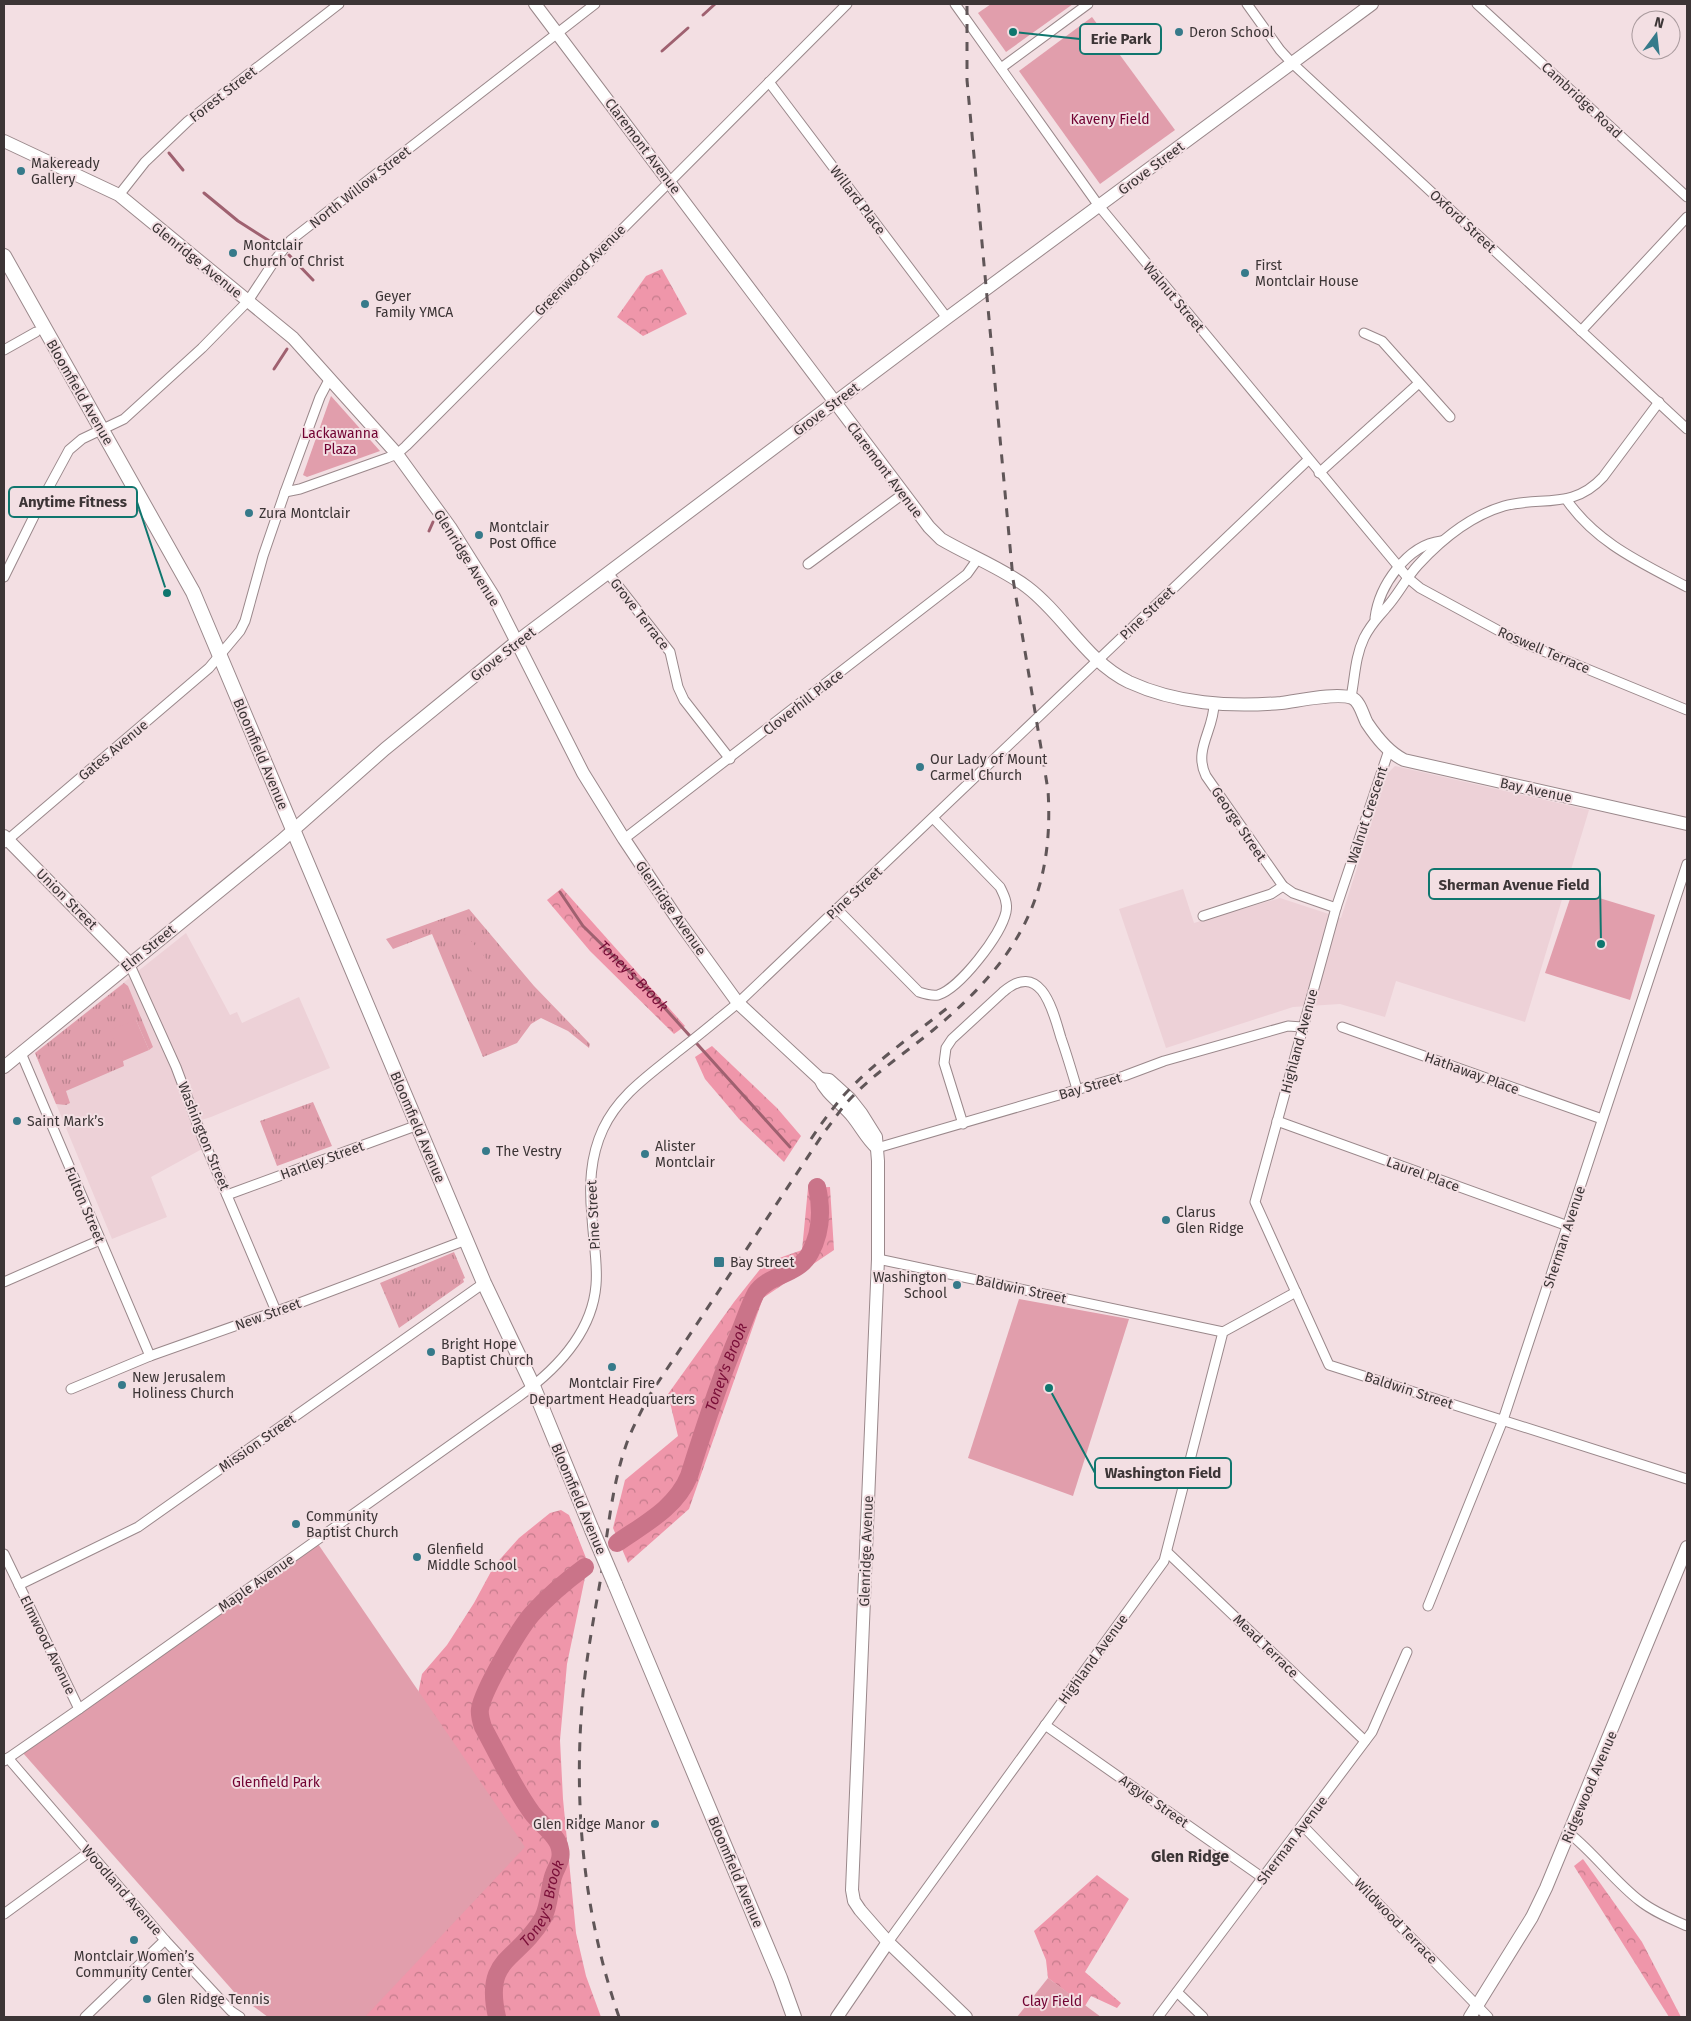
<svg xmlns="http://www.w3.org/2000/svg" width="1691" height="2021" font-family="'Fira Sans',sans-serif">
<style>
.built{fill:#edd1d7}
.grass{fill:url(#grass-tufts)}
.forest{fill:url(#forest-crowns)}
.green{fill:#e19eac}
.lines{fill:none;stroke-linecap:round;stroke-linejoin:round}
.stream{stroke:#9f6170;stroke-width:3}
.river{stroke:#ca7489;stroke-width:18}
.street-casing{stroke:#9a888b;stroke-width:11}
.secondary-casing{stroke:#9a888b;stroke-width:14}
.primary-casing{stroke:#9a888b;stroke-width:16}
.street{stroke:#fff;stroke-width:9}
.secondary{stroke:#fff;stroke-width:12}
.primary{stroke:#fff;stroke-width:14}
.rail{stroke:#605658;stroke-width:3;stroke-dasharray:9 9;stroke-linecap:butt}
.primary-bridge-casing{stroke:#9a888b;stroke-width:16;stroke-linecap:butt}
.primary-bridge{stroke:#fff;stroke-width:14}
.poi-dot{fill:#367a8a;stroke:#f3dfe3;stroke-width:2}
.labels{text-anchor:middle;stroke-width:4;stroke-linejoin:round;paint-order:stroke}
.poi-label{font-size:14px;fill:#3c3536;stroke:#f3dfe3;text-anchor:start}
.street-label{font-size:14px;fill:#3c3536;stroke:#f3dfe3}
.park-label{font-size:14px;fill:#710232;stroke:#f3dfe3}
.water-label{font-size:15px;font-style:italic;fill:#790e38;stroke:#f3dfe3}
.quarter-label{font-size:16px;font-weight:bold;fill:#3c3536;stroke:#f3dfe3}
.leader{fill:none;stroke:#0f766e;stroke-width:2}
.callout-dot{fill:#0f766e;stroke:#f3dfe3;stroke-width:2}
.callout{fill:#f3dfe3;stroke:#0f766e;stroke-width:2}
.callout-label{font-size:15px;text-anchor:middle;font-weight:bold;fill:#3c3536}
</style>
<defs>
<pattern id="grass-tufts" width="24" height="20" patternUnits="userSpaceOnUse" patternTransform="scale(1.25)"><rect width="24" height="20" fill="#e19eac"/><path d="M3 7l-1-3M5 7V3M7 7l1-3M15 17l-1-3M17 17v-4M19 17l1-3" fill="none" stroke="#b8828d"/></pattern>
<pattern id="forest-crowns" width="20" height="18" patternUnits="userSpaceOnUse" patternTransform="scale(1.25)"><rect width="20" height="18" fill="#ef96aa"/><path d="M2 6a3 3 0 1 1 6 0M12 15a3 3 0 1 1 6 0" fill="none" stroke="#c37b8b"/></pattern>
</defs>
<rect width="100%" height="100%" fill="#f3dfe3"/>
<!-- built -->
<g class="built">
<polygon points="1395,766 1589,810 1525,1022 1396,981 1385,1017 1340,1004 1293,1007 1166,1048 1119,909 1183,889 1194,923 1280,898 1341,918 1387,774"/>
<polygon points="186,933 230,1015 237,1012 242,1023 299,997 330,1068 211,1117 192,1123 202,1149 151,1177 167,1217 112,1239 35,1053"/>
</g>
<!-- grass -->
<g class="grass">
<polygon points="469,909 534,986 590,1044 589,1048 568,1031 541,1018 531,1024 517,1043 483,1057 432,934 393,949 386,939"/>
<polygon points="124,983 128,986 153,1047 149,1050 136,1020 123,1061 124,1066 66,1091 70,1103 66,1105 56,1104 35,1053"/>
<polygon points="313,1102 332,1146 277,1166 260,1121"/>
<polygon points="454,1252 465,1278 463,1279 464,1282 399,1328 380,1283"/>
</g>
<!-- forest -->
<g class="forest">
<polygon points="662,269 687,314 643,336 617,317 646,276"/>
<polygon points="562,888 685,1026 674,1034 590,951 547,900"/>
<polygon points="712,1046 777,1108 801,1136 784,1162 739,1119 705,1079 695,1057"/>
<polygon points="830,1187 834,1250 763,1298 689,1509 628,1563 613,1528 625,1480 678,1436 668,1394 734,1302 765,1263 802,1250 808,1188"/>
<polygon points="561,1510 569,1515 588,1563 567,1664 560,1740 563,1799 576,1933 586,1976 601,2017 292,2017 416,1704 422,1674 447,1645 474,1603 494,1566 519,1538 550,1513"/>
<polygon points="1583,1859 1642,1942 1681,2017 1669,2017 1574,1866"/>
<polygon points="1097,1875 1129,1899 1085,1972 1121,2003 1117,2008 1091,1996 1085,2006 1048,1978 1046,1960 1034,1931"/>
</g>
<!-- green -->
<g class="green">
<polygon points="991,4 1073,4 1006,52 978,13"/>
<polygon points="1092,17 1175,130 1100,184 1019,71"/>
<polygon points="331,396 380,451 307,477 303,475"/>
<polygon points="1573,890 1655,915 1630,1000 1545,973"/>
<polygon points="465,934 489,962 474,974 458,955 458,943"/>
<polygon points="136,1020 149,1050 123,1061 110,1030"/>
<polygon points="1019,1299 1129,1319 1073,1496 968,1458"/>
<polygon points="318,1544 525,1847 365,2017 268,2017 235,1993 23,1753"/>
<polygon points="1048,1978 1101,2017 1017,2017"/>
</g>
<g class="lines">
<!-- stream -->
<g class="stream">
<polyline points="703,15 715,4"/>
<polyline points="662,51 688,28"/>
<polyline points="169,153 183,170"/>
<polyline points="204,193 238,221 271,242"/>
<polyline points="289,255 313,280"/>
<polyline points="274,369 287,349"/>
<polyline points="429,531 433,522"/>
<path id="s1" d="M560,892L583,926L653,995L790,1147"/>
</g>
<!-- river -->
<g class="river">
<path id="s2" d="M617,1543C644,1524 676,1508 689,1476C704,1428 719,1381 738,1336C744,1322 749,1306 756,1293C768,1274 798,1276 810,1253C821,1233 822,1209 817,1187"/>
<path id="s3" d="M497,2017C483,1956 518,1962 543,1918C549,1906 549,1893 552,1881C554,1869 563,1862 560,1849C558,1835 540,1824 532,1813C513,1787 499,1756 483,1727C481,1721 479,1715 480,1709C483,1690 519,1629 532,1614C548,1596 566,1581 585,1567"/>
</g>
<!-- street casing -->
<g class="street-casing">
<g id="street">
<polyline points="955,4 1099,206 1408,578 1420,588 1514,639 1687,710"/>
<polyline points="1247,4 1280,50 1291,62 1687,429"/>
<polyline points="1477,4 1687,197"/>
<polyline points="1001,68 1088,4"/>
<polyline points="769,82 947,318"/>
<polyline points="119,195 145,162 188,121 339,4"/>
<polyline points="1581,331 1687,217"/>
<polyline points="1364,333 1382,341 1450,417"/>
<polyline points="4,350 36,332"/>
<polyline points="1319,473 1419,383"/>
<polyline points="285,492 300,489 387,458 397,454 406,446 847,4"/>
<path d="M1566,499C1596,543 1642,563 1687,587"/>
<polyline points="808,564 903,494"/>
<polyline points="608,573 670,652 678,687 684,700 730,759"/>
<polyline points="4,577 43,498 69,450 82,439 124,419 202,348 248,301 275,260 291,240 595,4"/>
<path d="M1375,618C1379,586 1407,545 1441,541"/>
<path d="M1351,697C1355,677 1355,657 1364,638C1371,624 1376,620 1386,608C1398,595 1406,578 1418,565C1441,540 1470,516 1504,506C1541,496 1573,510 1603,477L1659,402"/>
<path d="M1214,704C1214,730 1193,750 1206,776L1283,886L1293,893L1336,908"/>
<polyline points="1389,750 1336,908 1255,1202 1329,1365 1687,1479"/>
<polyline points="624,839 967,574 977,560"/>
<polyline points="4,843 209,668 240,631 245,621 263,556 285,492 320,397 330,378"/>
<path d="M838,910L919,992C925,994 932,996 938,995C960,988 1001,935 1006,912C1008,903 1004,895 1000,887L933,818"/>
<polyline points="1203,916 1271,894 1283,886"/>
<polyline points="129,963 176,1067 203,1139 276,1311"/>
<polyline points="1342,1027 1602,1119"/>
<polyline points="21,1053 150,1356"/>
<polyline points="1277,1121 1568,1226"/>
<path d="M963,1124L944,1063L946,1048L952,1039L1003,992C1041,959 1053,1011 1061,1038C1067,1055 1072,1072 1077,1089"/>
<polyline points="877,1148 1124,1076 1164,1061 1288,1026 1302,1027"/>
<polyline points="227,1195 418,1125"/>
<polyline points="878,1259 1223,1332"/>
<polyline points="4,1282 100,1240"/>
<polyline points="71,1389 150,1356 294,1305 466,1240"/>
<polyline points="1167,1552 1365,1741"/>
<polyline points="4,1554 79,1709"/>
<polyline points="19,1585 138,1527 484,1283"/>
<polyline points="1428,1606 1503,1420 1687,864"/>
<polyline points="1045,1725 1263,1878"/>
<polyline points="8,1758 165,1940 231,2011 240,2017"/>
<path d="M4,1761L79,1709L518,1397C556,1370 592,1334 596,1285C598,1263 593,1239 592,1217C589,1186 590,1157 603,1129C619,1095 648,1076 676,1053C697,1037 717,1020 738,1003L1308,460"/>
<polyline points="1303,1826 1488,2017"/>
<path d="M1570,1834C1595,1854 1615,1882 1640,1901C1654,1912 1671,1919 1687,1926"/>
<polyline points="4,1914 89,1852"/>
<polyline points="888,1942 1164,1561 1223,1332 1296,1292"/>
<polyline points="1177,1992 1203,2017"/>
<polyline points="85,2017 165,1940"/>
<polyline points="1158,2017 1372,1732 1407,1652"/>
</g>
</g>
<!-- secondary casing -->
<g class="secondary-casing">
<g id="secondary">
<path d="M535,4L929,527L941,539C968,555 1002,568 1027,587C1064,615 1086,661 1129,682C1177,704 1229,707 1281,703C1298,701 1337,692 1352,698C1360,701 1363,716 1367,723C1377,738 1388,752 1404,760L1687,824"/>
<path d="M4,141L119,195L293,338L397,454L450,527L494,597L583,773L624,839L680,923L738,1003L820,1079C826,1094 843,1104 853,1117C861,1127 867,1139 877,1148"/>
<polyline points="4,836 129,963"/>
<polyline points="4,1067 281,841 385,749 516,642 947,318 1372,4"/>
<polyline points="820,1079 829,1080 850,1099 861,1113 876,1137 878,1161 878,1259 852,1890 854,1901 860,1910 888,1942 966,2017"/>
<polyline points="837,2017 888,1942"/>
<polyline points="1470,2017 1532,1917 1546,1888 1687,1547"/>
</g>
</g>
<!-- primary casing -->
<g class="primary-casing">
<g id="primary">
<polyline points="4,256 193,592 484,1283 533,1386 592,1530"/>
<polyline points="615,1584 780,1978 794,2017"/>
</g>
</g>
<!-- street -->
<use href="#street" class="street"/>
<!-- secondary -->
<use href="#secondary" class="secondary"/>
<!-- primary -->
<use href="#primary" class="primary"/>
<!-- rail -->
<g class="rail">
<path d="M811,1139C821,1124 832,1109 844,1095C875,1061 915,1034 951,1005"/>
<path d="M619,2017C583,1913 573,1802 583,1693C587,1654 594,1616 601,1577C608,1531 612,1481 629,1437C635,1423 642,1410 649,1396L825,1131C834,1120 841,1108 851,1098C875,1073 905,1053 932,1031C1014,963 1055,900 1048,790L1013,579L967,80V4"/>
</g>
<!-- primary-bridge casing -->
<g class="primary-bridge-casing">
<polyline id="primary-bridge" points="592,1530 615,1584"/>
</g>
<!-- primary-bridge -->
<use href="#primary-bridge" class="primary-bridge"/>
</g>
<!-- markers -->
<g class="poi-dot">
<circle cx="1179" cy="32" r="5"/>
<circle cx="21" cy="171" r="5"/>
<circle cx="233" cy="253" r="5"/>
<circle cx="1245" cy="273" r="5"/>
<circle cx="365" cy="304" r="5"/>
<circle cx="249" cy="513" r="5"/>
<circle cx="479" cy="535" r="5"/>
<circle cx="920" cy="767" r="5"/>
<circle cx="17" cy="1121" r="5"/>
<circle cx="486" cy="1151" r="5"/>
<circle cx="645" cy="1154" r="5"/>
<circle cx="1166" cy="1220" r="5"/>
<rect x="713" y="1256" width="12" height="12" rx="2.5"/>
<circle cx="957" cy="1285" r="5"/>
<circle cx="431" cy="1352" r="5"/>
<circle cx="612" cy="1367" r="5"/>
<circle cx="122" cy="1385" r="5"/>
<circle cx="296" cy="1524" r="5"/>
<circle cx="417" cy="1557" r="5"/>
<circle cx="655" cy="1824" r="5"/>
<circle cx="134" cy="1940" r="5"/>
<circle cx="147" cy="1999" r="5"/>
</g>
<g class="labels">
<!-- poi labels -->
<g class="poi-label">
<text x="1189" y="37">Deron School</text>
<text x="31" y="168">Makeready<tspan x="31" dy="16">Gallery</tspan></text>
<text x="243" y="250">Montclair<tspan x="243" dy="16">Church of Christ</tspan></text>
<text x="1255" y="270">First<tspan x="1255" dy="16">Montclair House</tspan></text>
<text x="375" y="301">Geyer<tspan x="375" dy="16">Family YMCA</tspan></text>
<text x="259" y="518">Zura Montclair</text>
<text x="489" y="532">Montclair<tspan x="489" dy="16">Post Office</tspan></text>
<text x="930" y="764">Our Lady of Mount<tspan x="930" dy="16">Carmel Church</tspan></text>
<text x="27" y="1126">Saint Mark’s</text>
<text x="655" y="1151">Alister<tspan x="655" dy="16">Montclair</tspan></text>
<text x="496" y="1156">The Vestry</text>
<text x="1176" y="1217">Clarus<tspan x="1176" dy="16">Glen Ridge</tspan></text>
<text x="730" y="1267">Bay Street</text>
<text x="947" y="1282" text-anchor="end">Washington<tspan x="947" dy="16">School</tspan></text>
<text x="441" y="1349">Bright Hope<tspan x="441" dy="16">Baptist Church</tspan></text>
<text x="132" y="1382">New Jerusalem<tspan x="132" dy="16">Holiness Church</tspan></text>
<text x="612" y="1388" text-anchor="middle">Montclair Fire<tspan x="612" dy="16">Department Headquarters</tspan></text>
<text x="306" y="1521">Community<tspan x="306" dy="16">Baptist Church</tspan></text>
<text x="427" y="1554">Glenfield<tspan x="427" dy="16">Middle School</tspan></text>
<text x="645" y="1829" text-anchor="end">Glen Ridge Manor</text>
<text x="134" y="1961" text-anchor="middle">Montclair Women’s<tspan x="134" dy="16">Community Center</tspan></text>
<text x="157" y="2004">Glen Ridge Tennis</text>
</g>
<!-- street labels -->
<g class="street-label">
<text transform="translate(223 94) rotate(-38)" y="5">Forest Street</text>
<text transform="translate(1582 100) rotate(43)" y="5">Cambridge Road</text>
<text transform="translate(643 146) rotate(53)" y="5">Claremont Avenue</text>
<text transform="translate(1151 168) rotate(-37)" y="5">Grove Street</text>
<text transform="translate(360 187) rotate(-38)" y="5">North Willow Street</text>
<text transform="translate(858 200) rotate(53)" y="5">Willard Place</text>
<text transform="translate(1463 221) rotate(43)" y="5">Oxford Street</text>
<text transform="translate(197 260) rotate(39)" y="5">Glenridge Avenue</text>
<text transform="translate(580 270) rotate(-45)" y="5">Greenwood Avenue</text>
<text transform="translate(1174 297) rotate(50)" y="5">Walnut Street</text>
<text transform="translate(80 392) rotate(60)" y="5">Bloomfield Avenue</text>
<text transform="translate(826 409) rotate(-37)" y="5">Grove Street</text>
<text transform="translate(885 470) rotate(53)" y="5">Claremont Avenue</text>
<text transform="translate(467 558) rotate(58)" y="5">Glenridge Avenue</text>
<text transform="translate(1147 613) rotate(-44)" y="5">Pine Street</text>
<text transform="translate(640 614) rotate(52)" y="5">Grove Terrace</text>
<text transform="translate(1544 650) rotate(23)" y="5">Roswell Terrace</text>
<text transform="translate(503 654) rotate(-38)" y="5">Grove Street</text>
<text transform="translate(803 702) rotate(-38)" y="5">Cloverhill Place</text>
<text transform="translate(113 750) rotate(-40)" y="5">Gates Avenue</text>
<text transform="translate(261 754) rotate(67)" y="5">Bloomfield Avenue</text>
<text transform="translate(1536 790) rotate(12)" y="5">Bay Avenue</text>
<text transform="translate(1367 815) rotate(-72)" y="5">Walnut Crescent</text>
<text transform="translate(1239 824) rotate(56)" y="5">George Street</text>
<text transform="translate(854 893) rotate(-43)" y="5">Pine Street</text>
<text transform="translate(67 899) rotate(45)" y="5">Union Street</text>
<text transform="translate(671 908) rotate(55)" y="5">Glenridge Avenue</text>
<text transform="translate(148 948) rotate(-39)" y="5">Elm Street</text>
<text transform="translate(1299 1041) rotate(-75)" y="5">Highland Avenue</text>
<text transform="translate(1472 1073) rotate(20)" y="5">Hathaway Place</text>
<text transform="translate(1090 1086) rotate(-16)" y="5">Bay Street</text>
<text transform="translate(418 1127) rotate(67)" y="5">Bloomfield Avenue</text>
<text transform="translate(204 1136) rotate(68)" y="5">Washington Street</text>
<text transform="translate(322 1160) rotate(-20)" y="5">Hartley Street</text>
<text transform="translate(1423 1174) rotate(20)" y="5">Laurel Place</text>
<text transform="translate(85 1205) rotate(67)" y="5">Fulton Street</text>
<text transform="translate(593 1215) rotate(-93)" y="5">Pine Street</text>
<text transform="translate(1564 1237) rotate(-72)" y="5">Sherman Avenue</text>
<text transform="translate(1021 1289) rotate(12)" y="5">Baldwin Street</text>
<text transform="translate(268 1314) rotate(-20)" y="5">New Street</text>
<text transform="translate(1409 1390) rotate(18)" y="5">Baldwin Street</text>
<text transform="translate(257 1443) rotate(-35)" y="5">Mission Street</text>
<text transform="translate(579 1499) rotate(67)" y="5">Bloomfield Avenue</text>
<text transform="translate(866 1551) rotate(-88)" y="5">Glenridge Avenue</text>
<text transform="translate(256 1583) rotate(-35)" y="5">Maple Avenue</text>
<text transform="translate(48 1645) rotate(64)" y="5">Elmwood Avenue</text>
<text transform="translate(1266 1646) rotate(44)" y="5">Mead Terrace</text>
<text transform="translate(1093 1659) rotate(-54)" y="5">Highland Avenue</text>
<text transform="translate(1589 1787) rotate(-67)" y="5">Ridgewood Avenue</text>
<text transform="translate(1154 1801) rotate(35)" y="5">Argyle Street</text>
<text transform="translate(1292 1840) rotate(-53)" y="5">Sherman Avenue</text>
<text transform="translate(736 1872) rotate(67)" y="5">Bloomfield Avenue</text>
<text transform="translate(122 1890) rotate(49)" y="5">Woodland Avenue</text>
<text transform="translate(1396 1921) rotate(46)" y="5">Wildwood Terrace</text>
</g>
<!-- park labels -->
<g class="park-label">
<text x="1110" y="124">Kaveny Field</text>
<text x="340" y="438">Lackawanna<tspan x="340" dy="16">Plaza</tspan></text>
<text x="276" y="1787">Glenfield Park</text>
<text x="1052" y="2006">Clay Field</text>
</g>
<!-- water labels -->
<g class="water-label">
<text dy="5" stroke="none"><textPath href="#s1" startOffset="112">Toney's Brook</textPath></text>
<text dy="5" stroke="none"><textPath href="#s2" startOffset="215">Toney's Brook</textPath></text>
<text dy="5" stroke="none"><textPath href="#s3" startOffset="130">Toney's Brook</textPath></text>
</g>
<!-- quarter labels -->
<g class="quarter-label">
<text x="1190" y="1862">Glen Ridge</text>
</g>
</g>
<!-- callouts -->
<path class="leader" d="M1013 32L1080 39M167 593L137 502M1601 944L1600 884M1049 1388L1095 1473"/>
<g class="callout-dot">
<circle cx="1013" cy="32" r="5"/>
<circle cx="167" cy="593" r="5"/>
<circle cx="1601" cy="944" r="5"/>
<circle cx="1049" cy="1388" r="5"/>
</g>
<g class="callout">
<rect x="1080" y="24" width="81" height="30" rx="5"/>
<rect x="9" y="487" width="128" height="30" rx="5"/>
<rect x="1429" y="869" width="171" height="30" rx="5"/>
<rect x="1095" y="1458" width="136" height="30" rx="5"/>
</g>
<g class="callout-label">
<text x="1121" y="44">Erie Park</text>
<text x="73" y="507">Anytime Fitness</text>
<text x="1514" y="890">Sherman Avenue Field</text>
<text x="1163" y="1478">Washington Field</text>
</g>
<!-- border -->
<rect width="1691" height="2021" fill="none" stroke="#3c3536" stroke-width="10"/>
<!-- north arrow -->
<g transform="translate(1656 35) rotate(15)"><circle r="24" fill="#f3dfe3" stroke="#aa9b9e"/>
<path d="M0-4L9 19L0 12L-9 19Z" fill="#367a8a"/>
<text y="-8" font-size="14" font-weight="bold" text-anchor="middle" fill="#3c3536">N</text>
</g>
</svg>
